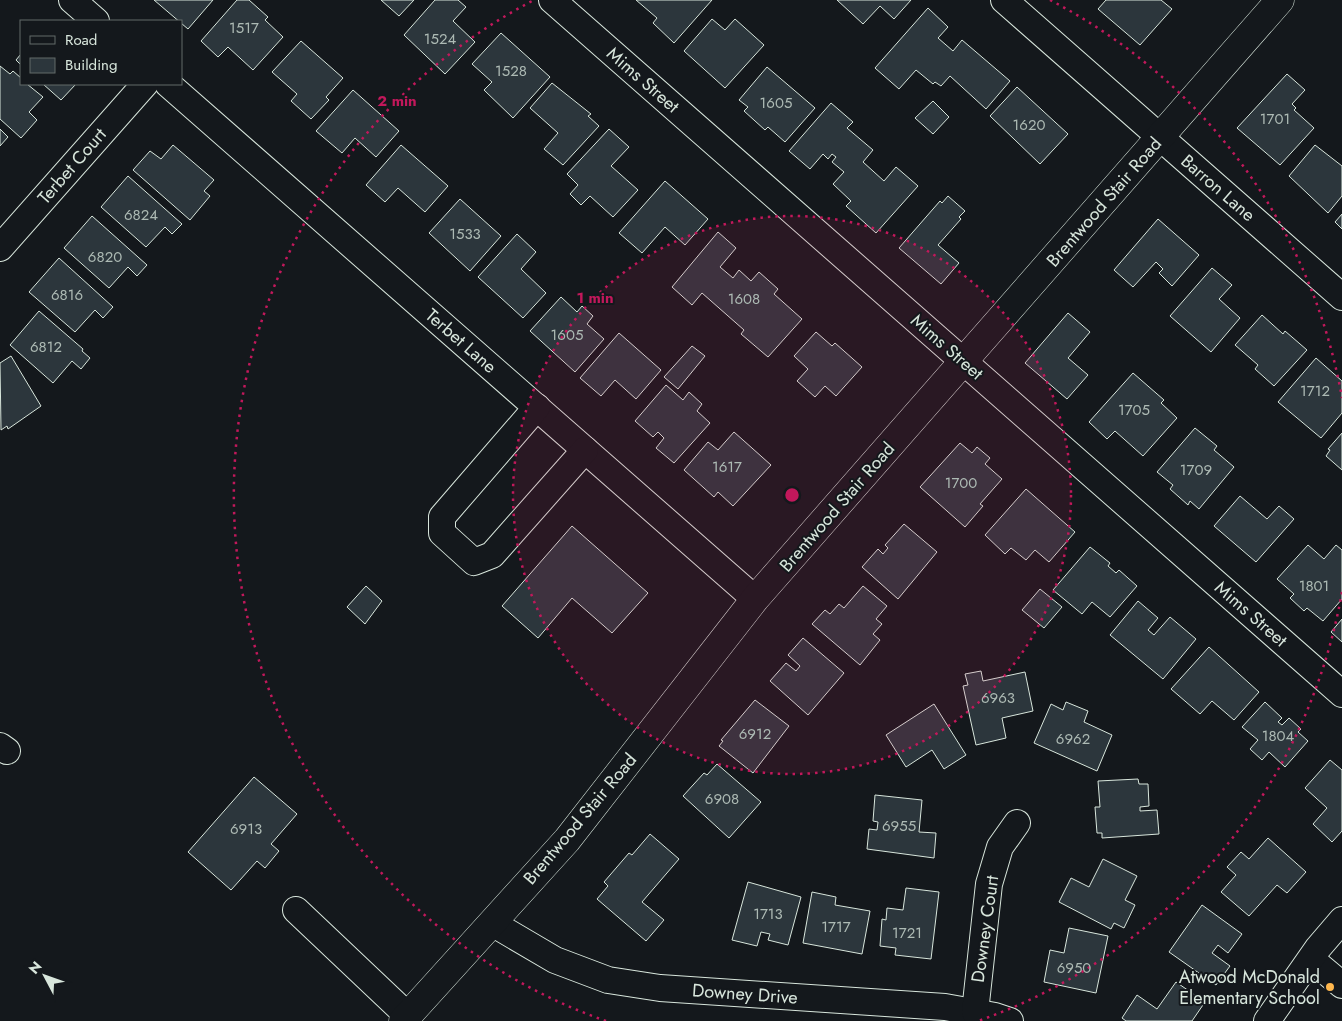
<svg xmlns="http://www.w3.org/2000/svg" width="1342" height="1021" font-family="Jost,sans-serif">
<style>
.building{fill:#2c363c;stroke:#d8e6dc}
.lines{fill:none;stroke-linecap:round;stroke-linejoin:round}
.minor-casing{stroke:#d8e6dc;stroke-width:28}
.major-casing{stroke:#d8e6dc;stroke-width:29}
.minor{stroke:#14181c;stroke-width:26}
.major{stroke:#14181c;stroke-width:28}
.ring{fill:none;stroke:#c2185b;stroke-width:2.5;stroke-dasharray:2.5 5}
.poi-dot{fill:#ffb74d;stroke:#14181c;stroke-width:2}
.labels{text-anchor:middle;stroke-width:4;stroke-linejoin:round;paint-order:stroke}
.number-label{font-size:15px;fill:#adbab4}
.street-label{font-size:18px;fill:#d8e6dc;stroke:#14181c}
.poi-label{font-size:18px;fill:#d8e6dc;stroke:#14181c;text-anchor:end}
.centre{fill:#c2185b;stroke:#14181c;stroke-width:2.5}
.ring-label{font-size:15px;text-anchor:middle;font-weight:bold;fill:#c2185b;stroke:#14181c;stroke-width:4;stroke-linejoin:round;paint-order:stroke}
</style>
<rect width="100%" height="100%" fill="#14181c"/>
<!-- building -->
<g class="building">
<polygon points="154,0 213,0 188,29"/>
<polygon points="237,0 249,0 268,17 265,20 283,37 253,70 228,47 218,57 201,41"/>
<polygon points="381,0 414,0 399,16"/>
<polygon points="435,0 458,0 466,7 453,21 475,42 445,74 404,35"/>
<polygon points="636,0 712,0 674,43 653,23 657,18"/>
<polygon points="837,0 911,0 894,19 880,6 863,24"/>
<polygon points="1106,0 1161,0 1172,9 1140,45 1098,9"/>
<polygon points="928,8 948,27 938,38 953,51 962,40 1010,81 986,109 950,76 941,86 935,82 933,84 916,70 899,89 875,68"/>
<polygon points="712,19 725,30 735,19 764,45 725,88 684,51"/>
<polygon points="501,33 550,77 513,118 484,90 492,82 472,64"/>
<polygon points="301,41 343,78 326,97 329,100 311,119 291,101 297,94 272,72"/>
<polygon points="21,54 21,65 16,60"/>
<polygon points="0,66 10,74 13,71 21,78 21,84 27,84 43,97 29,112 37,120 21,138 0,119"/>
<polygon points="767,67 815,108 785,142 768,127 765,130 744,111 748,107 739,100"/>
<polygon points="1287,74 1305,90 1292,104 1296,108 1294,110 1314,128 1280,165 1237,128"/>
<polygon points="552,83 591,114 588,116 599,126 563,165 544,149 558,133 530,108"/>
<polygon points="43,84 76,84 61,100"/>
<polygon points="1017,87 1068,134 1040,164 990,116"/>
<polygon points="353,90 399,131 376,157 355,138 342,153 316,131"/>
<polygon points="933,101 949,117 933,134 915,118"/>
<polygon points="831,103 853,122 847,128 873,150 863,162 884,181 896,167 918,186 876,233 846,206 851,201 833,184 844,172 832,162 836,157 832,154 828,159 823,154 810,169 789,151"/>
<polygon points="0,129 8,137 0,146"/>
<polygon points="609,129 629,147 611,166 638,190 613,217 590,196 581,205 570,194 578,185 567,174"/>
<polygon points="173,145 214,180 204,191 210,196 190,220 133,170 150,151 161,159"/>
<polygon points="401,145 448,186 425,212 398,188 385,202 366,185"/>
<polygon points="1315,145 1342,166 1342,196 1328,213 1289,176"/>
<polygon points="128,176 182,224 172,234 165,227 146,247 101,207"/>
<polygon points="665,181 708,219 685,245 665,227 642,253 619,233"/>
<polygon points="948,196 965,211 959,217 961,219 938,245 959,263 941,284 899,248 940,201 942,203"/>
<polygon points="460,199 501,236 470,271 429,233"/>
<polygon points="1342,214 1342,229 1335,222"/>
<polygon points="92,216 147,265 137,276 128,267 109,288 64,248"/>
<polygon points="1158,219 1199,255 1172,286 1159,273 1163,269 1156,262 1133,287 1114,270"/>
<polygon points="718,232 736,248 720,267 733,278 739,270 751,281 759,272 778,289 774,294 802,319 768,357 741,334 744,330 702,293 692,305 672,287"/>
<polygon points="517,234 536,252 521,269 546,293 523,318 478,277"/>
<polygon points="59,258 113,307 103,318 95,310 75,332 29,292"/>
<polygon points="1212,268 1232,285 1219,299 1240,318 1211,352 1170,316"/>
<polygon points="561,297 577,312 582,306 593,316 587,324 604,339 575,372 530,331"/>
<polygon points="39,311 83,349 82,351 90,358 81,369 72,361 53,383 10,345"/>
<polygon points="1068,313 1090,332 1068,358 1088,375 1067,399 1025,363"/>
<polygon points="1262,315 1283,334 1285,331 1307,350 1274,386 1255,369 1258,365 1235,345"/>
<polygon points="816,332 832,346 835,343 862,367 836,396 825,386 815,397 797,381 808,369 794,356"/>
<polygon points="619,333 661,370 636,399 615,380 601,396 580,378"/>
<polygon points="692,346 705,356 678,389 664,377"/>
<polygon points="11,356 41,406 8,429 7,426 1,430 0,363"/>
<polygon points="1316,358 1342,381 1342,413 1321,438 1278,402"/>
<polygon points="1133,373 1164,400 1161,403 1177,418 1143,456 1115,431 1107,439 1089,422"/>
<polygon points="666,385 683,400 689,392 702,404 697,411 710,423 674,463 656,448 664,438 658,432 653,437 635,421"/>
<polygon points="1195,428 1217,446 1214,450 1234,467 1199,509 1190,501 1188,505 1170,489 1173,485 1157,472"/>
<polygon points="734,432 771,465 733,506 718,492 714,497 684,470 708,442 718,450"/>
<polygon points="1342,433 1342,470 1326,456 1330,450 1328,449"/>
<polygon points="960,443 972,453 977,447 990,458 985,464 1002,479 980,504 983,506 965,527 920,487"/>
<polygon points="1026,489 1075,532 1049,562 1035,550 1026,560 1011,548 1005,554 985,535"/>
<polygon points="1240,496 1267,519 1279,506 1294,519 1256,562 1214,526"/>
<polygon points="904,524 937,552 898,599 862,567 878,549 883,554 888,548 885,545"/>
<polygon points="572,526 648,593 612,633 572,598 538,638 502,606"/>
<polygon points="1308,545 1324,559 1336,545 1342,550 1342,599 1323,621 1307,608 1304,611 1290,598 1294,594 1277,579"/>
<polygon points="1090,547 1110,563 1108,566 1116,573 1119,570 1137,586 1110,617 1092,602 1082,614 1053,590"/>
<polygon points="366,586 382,601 365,624 347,607"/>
<polygon points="863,586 887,606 876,619 882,624 873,634 880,640 860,665 812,624 825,610 830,614 839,604 844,608"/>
<polygon points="1040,589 1062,607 1044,628 1022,610"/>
<polygon points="1138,601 1158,618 1148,630 1154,635 1170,617 1196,639 1163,679 1110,635"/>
<polygon points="1342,619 1342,642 1331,632"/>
<polygon points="803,638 844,673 808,715 770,681 786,663 796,671 800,666 788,655"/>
<polygon points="1209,647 1259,692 1234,720 1212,701 1200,714 1171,689"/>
<polygon points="981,671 983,681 1025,672 1033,711 1002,718 1006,738 976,745 963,686 968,685 965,674"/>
<polygon points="755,700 789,726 753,773 719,746 723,741 721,740"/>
<polygon points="1066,702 1088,711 1084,722 1112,735 1097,771 1034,743 1051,704 1063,710"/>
<polygon points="1265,702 1282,718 1278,722 1282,725 1289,718 1301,729 1298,732 1308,741 1285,767 1269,752 1262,760 1250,749 1258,740 1242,727"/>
<polygon points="934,704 966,755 944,769 932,750 906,767 886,735"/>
<polygon points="1330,760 1342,770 1342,831 1332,842 1313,824 1327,808 1305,788"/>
<polygon points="717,764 761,802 729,838 683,796 704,773 707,775"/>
<polygon points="254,777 297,814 271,844 279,851 265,868 257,861 231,890 188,852"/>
<polygon points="1138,779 1139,784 1148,784 1149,806 1140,807 1140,811 1157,810 1159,834 1102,838 1102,833 1097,833 1095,807 1100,807 1098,781"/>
<polygon points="875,795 922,800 919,832 936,833 934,858 867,849 869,829 877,830 878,822 873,821"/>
<polygon points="650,834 679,859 642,902 664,920 646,941 597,899 608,886 604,882 629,853 632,855"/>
<polygon points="1268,838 1306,872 1287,893 1277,885 1249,916 1221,892 1236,875 1227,867 1241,852 1249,859"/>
<polygon points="1103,859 1137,876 1125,900 1135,905 1124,928 1114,923 1111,929 1059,902 1071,878 1089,887"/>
<polygon points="748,882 801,897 788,945 768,940 770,934 761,932 757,946 732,940"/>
<polygon points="906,888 939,892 931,959 895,955 896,948 880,946 882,919 886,920 887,908 903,910"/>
<polygon points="812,892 836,897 835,905 870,911 862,954 803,943"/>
<polygon points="1202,905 1242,934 1228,953 1218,945 1212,953 1230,966 1216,985 1169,952"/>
<polygon points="1069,928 1108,936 1096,993 1044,982 1050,950 1064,953"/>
<polygon points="1176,982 1205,1002 1192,1021 1126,1021 1122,1018 1137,995 1157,1009"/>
</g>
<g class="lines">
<!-- minor casing -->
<g class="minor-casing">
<g id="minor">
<polyline points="72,0 96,21"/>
<polyline points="552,0 1342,694"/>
<polyline points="1004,0 1342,297"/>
<polyline points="168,84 755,599"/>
<polyline points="0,248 145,84"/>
<polyline points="537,407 442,517 442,533 474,562 492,555 585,450"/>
<polyline points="0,746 7,751"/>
<polyline points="296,910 408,1016"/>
<polyline points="492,923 555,960 608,980 660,988 945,1007 995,1016 1010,1021"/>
<polyline points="1311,959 1342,985"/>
<polyline points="975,1012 989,884 1000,847 1017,823"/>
<polyline points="1267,1021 1318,948 1342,920"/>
</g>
</g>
<!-- major casing -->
<g class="major-casing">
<polyline id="major" points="403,1021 567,840 755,599 1280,0"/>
</g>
<!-- minor -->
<use href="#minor" class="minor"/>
<!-- major -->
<use href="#major" class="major"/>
</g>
<!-- distance rings -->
<circle cx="792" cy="495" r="279" fill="#c2185b" fill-opacity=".12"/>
<g class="ring">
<circle cx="792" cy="495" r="279"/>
<path d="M1342 592A558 558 0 0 1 978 1021M606 1021A558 558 0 0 1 534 0M1050 0A558 558 0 0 1 1342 398"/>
</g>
<!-- markers -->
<circle class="poi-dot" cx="1330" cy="987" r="5"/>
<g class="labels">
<!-- number labels -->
<g class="number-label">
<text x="244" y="33">1517</text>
<text x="440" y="44">1524</text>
<text x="511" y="76">1528</text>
<text x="776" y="108">1605</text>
<text x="1275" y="124">1701</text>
<text x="1029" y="130">1620</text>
<text x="141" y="220">6824</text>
<text x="465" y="239">1533</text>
<text x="105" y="262">6820</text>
<text x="67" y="300">6816</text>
<text x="744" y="304">1608</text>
<text x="567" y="340">1605</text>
<text x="46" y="352">6812</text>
<text x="1315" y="396">1712</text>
<text x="1134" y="415">1705</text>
<text x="727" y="472">1617</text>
<text x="1196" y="475">1709</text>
<text x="961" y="488">1700</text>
<text x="1314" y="591">1801</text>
<text x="998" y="703">6963</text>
<text x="755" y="739">6912</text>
<text x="1278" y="741">1804</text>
<text x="1073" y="744">6962</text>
<text x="722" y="804">6908</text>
<text x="899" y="831">6955</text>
<text x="246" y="834">6913</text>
<text x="768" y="919">1713</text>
<text x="836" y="932">1717</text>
<text x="907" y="938">1721</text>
<text x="1074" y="973">6950</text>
</g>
<!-- street labels -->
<g class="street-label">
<text transform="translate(643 80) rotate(41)" y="6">Mims Street</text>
<text transform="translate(72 166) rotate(-49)" y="6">Terbet Court</text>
<text transform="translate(1218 188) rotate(41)" y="6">Barron Lane</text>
<text transform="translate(1104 202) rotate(-49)" y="6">Brentwood Stair Road</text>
<text transform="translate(461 341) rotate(41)" y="6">Terbet Lane</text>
<text transform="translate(947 347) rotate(41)" y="6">Mims Street</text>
<text transform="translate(837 507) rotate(-49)" y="6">Brentwood Stair Road</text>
<text transform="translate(1251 614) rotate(41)" y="6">Mims Street</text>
<text transform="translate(580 819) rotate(-50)" y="6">Brentwood Stair Road</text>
<text transform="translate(985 929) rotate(-82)" y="6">Downey Court</text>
<text transform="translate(745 994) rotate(4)" y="6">Downey Drive</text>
</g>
<!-- poi labels -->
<g class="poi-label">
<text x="1320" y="983">Atwood McDonald<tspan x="1320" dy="21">Elementary School</tspan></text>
</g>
</g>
<circle cx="792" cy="495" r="8" class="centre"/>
<g class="ring-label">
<text x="397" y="106">2 min</text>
<text x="595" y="303">1 min</text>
</g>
<!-- legend -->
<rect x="20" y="20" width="162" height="65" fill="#14181c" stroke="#626a69"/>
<rect x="30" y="36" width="25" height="8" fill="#14181c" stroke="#626a69"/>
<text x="65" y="45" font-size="15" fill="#d8e6dc">Road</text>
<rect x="30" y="58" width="25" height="15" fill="#2c363c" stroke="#626a69"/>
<text x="65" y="70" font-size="15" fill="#d8e6dc">Building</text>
<!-- north arrow -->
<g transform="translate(45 976) rotate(311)" stroke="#14181c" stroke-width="4" paint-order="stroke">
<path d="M0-4L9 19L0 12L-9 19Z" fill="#d8e6dc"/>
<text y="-8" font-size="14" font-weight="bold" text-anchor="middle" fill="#d8e6dc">N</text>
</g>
</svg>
